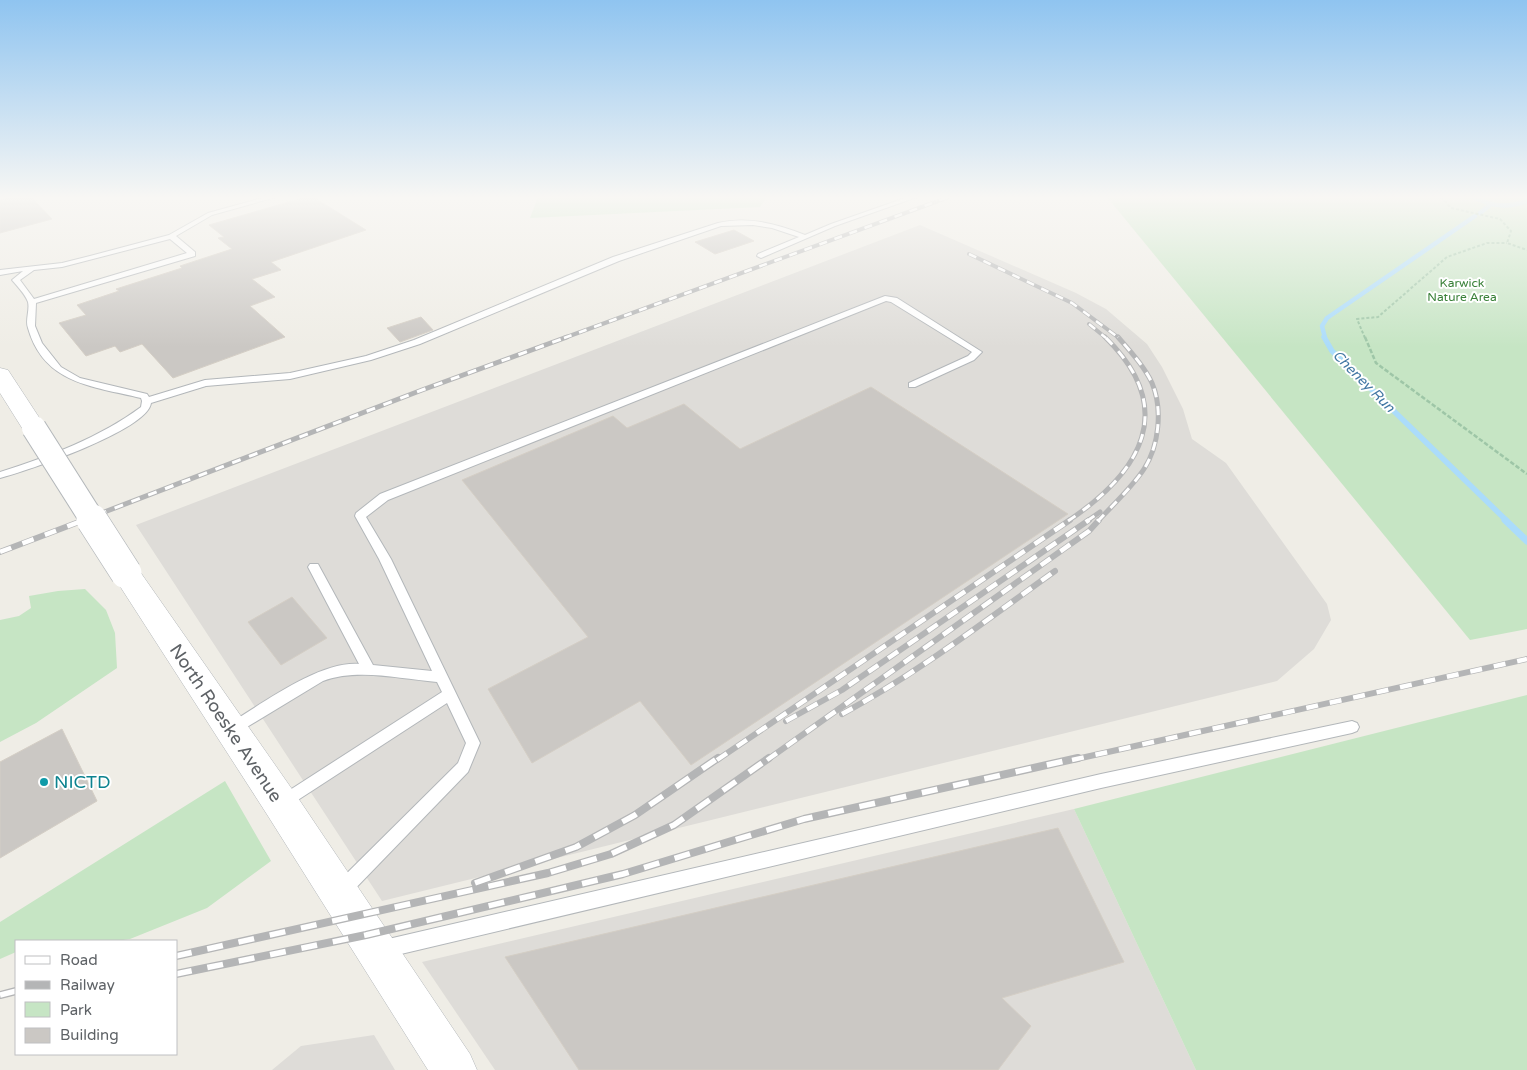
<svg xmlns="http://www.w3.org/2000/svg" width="1527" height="1070" font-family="'Varela Round',sans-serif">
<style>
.industrial{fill:#dedcd8}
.green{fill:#c6e5c4}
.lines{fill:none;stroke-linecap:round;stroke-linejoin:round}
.stream-far2{stroke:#abdcfb;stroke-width:4.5}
.stream-far1{stroke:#abdcfb;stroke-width:5.5}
.stream{stroke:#abdcfb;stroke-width:7}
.building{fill:#cbc8c4;stroke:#d4cec5}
.service-casing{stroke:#b3b7ba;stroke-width:2}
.tertiary-casing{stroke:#b3b7ba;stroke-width:1}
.path-far1{stroke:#9ec6a7;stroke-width:2;stroke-dasharray:3 2;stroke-linecap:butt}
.path{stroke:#9ec6a7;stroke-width:2.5;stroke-dasharray:4.5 2;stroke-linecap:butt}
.service{fill:#fff;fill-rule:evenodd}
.tertiary{fill:#fff;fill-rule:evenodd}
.rail-far3-casing{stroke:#b4b5b6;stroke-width:4}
.rail-far2-casing{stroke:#b4b5b6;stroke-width:5}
.rail-far1-casing{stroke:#b4b5b6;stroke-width:6}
.rail-casing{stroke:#b4b5b6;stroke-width:8}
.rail-far3{stroke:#fff;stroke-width:2.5;stroke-dasharray:8;stroke-linecap:butt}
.rail-far2{stroke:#fff;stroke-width:3;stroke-dasharray:9;stroke-linecap:butt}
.rail-far1{stroke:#fff;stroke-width:4.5;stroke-dasharray:12;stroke-linecap:butt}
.rail{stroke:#fff;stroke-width:5.5;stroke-dasharray:16;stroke-linecap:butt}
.tertiary-bridge-far1-casing{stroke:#b3b7ba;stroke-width:26;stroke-linecap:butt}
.tertiary-bridge-casing{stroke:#b3b7ba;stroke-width:32;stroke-linecap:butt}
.tertiary-bridge-far1{stroke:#fff;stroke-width:24}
.tertiary-bridge{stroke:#fff;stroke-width:31}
.culture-dot{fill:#0f9aa8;stroke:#fff;stroke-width:2}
.labels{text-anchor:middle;stroke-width:4;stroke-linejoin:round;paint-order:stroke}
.far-park-label{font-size:12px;fill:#3a8139;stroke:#fff}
.far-water-label{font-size:14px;font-style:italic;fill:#4478a4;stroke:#fff}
.near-street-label{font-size:18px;fill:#5e6266;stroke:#fff}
.near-culture-label{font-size:18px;fill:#0d838f;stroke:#fff;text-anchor:start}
</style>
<rect width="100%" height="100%" fill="#efede6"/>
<!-- industrial -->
<g class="industrial">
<polygon points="920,225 1076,293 1106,309 1147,344 1162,367 1183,409 1192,439 1226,463 1327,604 1331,620 1314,649 1277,681 382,901 136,525"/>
<polygon points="1074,809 1196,1070 495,1070 422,962"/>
<polygon points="374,1035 395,1070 272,1070 301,1046"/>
</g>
<!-- green -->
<g class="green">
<polygon points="538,197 767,197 760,207 530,218"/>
<polygon points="1107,197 1527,197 1527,629 1470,640"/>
<polygon points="85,589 106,610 115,633 117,668 36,723 0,742 0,620 19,616 31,608 29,596 58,591"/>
<polygon points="1527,695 1527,1070 1196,1070 1074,809"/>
<polygon points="225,781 271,861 207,908 130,939 116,941 16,941 16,952 0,959 0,922"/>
</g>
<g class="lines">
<!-- stream-far2 -->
<g class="stream-far2">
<path d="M1474,197C1493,207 1507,208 1527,201"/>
<polyline points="1480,213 1489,206"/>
<polyline points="1325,338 1322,326 1327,318 1475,216"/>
</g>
<!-- stream-far1 -->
<polyline class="stream-far1" points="1324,337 1332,351 1507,521"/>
<!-- stream -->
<polyline class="stream" points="1505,520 1527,541"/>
</g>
<!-- building -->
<g class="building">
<polygon points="13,197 31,197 52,219 0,233 0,200"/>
<polygon points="306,197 313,197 366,230 271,262 281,270 252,279 275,297 250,306 285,337 173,378 142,344 120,352 115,346 86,356 59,323 86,315 77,305 119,291 116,289 182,268 180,266 232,249 218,238 224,237 209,225"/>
<polygon points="734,230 754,241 715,254 695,242"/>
<polygon points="421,317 433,330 400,342 387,328"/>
<polygon points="871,387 1068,514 691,765 640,701 532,763 488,689 588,637 462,480 613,416 627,428 684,404 740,449"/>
<polygon points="292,597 327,638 281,665 248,622"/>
<polygon points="62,729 97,801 0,858 0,762"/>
<polygon points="1058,828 1124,962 1002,998 1031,1026 998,1070 579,1070 505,957"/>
</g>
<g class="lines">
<!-- service casing -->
<g class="service-casing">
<g id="service">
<path d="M266,197H276L212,215L176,236L195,252V256L36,303L35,326L42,343L61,367L80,378L147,394L149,397L205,380L290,373L366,356L414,340L613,257L718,223C748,216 777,224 805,235L831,224L908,197H917L835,226L761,258L757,256L758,254L799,237L772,228L753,225L721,226L619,261L420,344L371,360L290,379L206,386L151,403C148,430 27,471 0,478V472C50,456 99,438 141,407L142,401L141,398C92,386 44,384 28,328C25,320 30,310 28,302C25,294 17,286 12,280L23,271L0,275V270L62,263L90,256L169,235L208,213ZM170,239L187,253L34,299L20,280L34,270L62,267Z"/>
<path d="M885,296L897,298L982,352L974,360L915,387H909V383L968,356L972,352L891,302L886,301L388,500L366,517L391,559L480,743L468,772L348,896L342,898L336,896L334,890L336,884L458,763L466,743L447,703L284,809L279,807L277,802L279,797L442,692L437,682C400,679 358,668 323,681L237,733L232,735L227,733L225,729L227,725C262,704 319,661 359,664L308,567L310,564H318L373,665L432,671L379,559L355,516L356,513L380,494Z"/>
<polygon points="1352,721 1357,723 1359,727 1357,731 1352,733 1101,788 384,958 378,955 375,949 378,943 384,940 1101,774"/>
</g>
</g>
<!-- tertiary casing -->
<g class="tertiary-casing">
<g id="tertiary">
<polygon points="0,368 8,370 46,428 42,433 34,435 26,433 22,428 0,393"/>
<polygon points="126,563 136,566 294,792 470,1054 477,1070 428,1070 268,816 116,580 112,573 116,566"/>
</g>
</g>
<!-- path-far1 -->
<g class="path-far1">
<polyline points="1441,197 1451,208 1500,219 1511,231 1507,243 1527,250"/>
<polyline points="1365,338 1357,319 1378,317 1447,257 1487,243 1507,243"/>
</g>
<!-- path -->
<polyline class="path" points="1365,337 1376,363 1527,474"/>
<!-- service -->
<use href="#service" class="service"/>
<!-- tertiary -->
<use href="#tertiary" class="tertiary"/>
<!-- rail-far3 casing -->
<g class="rail-far3-casing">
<g id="rail-far3">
<polyline points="969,254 1072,303 1119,338"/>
<polyline points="1089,324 1106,338"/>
<polyline points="564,338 949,197"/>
</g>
</g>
<!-- rail-far2 casing -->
<g class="rail-far2-casing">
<g id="rail-far2">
<polyline points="81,521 422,390 567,337"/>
<path d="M1068,521C1141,472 1179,409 1105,337"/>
<polyline points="1087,521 1100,512"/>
<path d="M1098,521C1112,506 1133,486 1144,469C1159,446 1163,409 1152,383C1144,366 1130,351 1118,337"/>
</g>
</g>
<!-- rail-far1 casing -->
<g class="rail-far1-casing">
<g id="rail-far1">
<polyline points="0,552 84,520"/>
<path d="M842,714C918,673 985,621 1055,571"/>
<polyline points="786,721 842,690 1089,520"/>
<polyline points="717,760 1070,520"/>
<polyline points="767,760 1089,531 1099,520"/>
<polyline points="1072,760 1527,659"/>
</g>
</g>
<!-- rail casing -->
<g class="rail-casing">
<g id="rail">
<polyline points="475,883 576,847 635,815 718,758"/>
<polyline points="176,956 548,873 611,854 674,825 769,758"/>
<polyline points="176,974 366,935 623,874 804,819 1078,758"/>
<polyline points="0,995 16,991"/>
</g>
</g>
<!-- rail-far3 -->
<use href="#rail-far3" class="rail-far3"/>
<!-- rail-far2 -->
<use href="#rail-far2" class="rail-far2"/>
<!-- rail-far1 -->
<use href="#rail-far1" class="rail-far1"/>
<!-- rail -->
<use href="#rail" class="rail"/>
<!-- tertiary-bridge-far1 casing -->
<g class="tertiary-bridge-far1-casing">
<polyline id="tertiary-bridge-far1" points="34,428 93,521"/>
</g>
<!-- tertiary-bridge casing -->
<g class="tertiary-bridge-casing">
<polyline id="tertiary-bridge" points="92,520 126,573"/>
</g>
<!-- tertiary-bridge-far1 -->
<use href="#tertiary-bridge-far1" class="tertiary-bridge-far1"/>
<!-- tertiary-bridge -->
<use href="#tertiary-bridge" class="tertiary-bridge"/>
</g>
<!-- sky -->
<linearGradient id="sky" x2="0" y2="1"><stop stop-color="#8fc4f0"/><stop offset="0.57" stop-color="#f8f7f4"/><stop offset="1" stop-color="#f8f7f4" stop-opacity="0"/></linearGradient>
<rect width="1527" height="347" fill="url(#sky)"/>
<!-- markers -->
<circle class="culture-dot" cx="44" cy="782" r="5"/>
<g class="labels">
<!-- far-park labels -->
<g class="far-park-label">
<text x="1462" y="287">Karwick<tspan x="1462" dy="14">Nature Area</tspan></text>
</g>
<!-- far-water labels -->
<g class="far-water-label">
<text transform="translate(1364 381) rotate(45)" y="5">Cheney Run</text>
</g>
<!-- near-street labels -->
<g class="near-street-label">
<text transform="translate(226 723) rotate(56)" y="6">North Roeske Avenue</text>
</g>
<!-- near-culture labels -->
<g class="near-culture-label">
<text x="54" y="788">NICTD</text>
</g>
</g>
<!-- legend -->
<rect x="15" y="940" width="162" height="115" fill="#ffffff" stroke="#bfc0c2"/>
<rect x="25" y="956" width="25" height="8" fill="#ffffff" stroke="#bfc0c2"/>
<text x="60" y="965" font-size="15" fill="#5e6266">Road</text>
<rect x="25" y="981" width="25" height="8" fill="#b4b5b6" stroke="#bfc0c2"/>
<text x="60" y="990" font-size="15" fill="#5e6266">Railway</text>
<rect x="25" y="1002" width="25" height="15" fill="#c6e5c4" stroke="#bfc0c2"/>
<text x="60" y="1015" font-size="15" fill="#5e6266">Park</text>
<rect x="25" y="1028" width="25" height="15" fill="#cbc8c4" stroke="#bfc0c2"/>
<text x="60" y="1040" font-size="15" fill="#5e6266">Building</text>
</svg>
